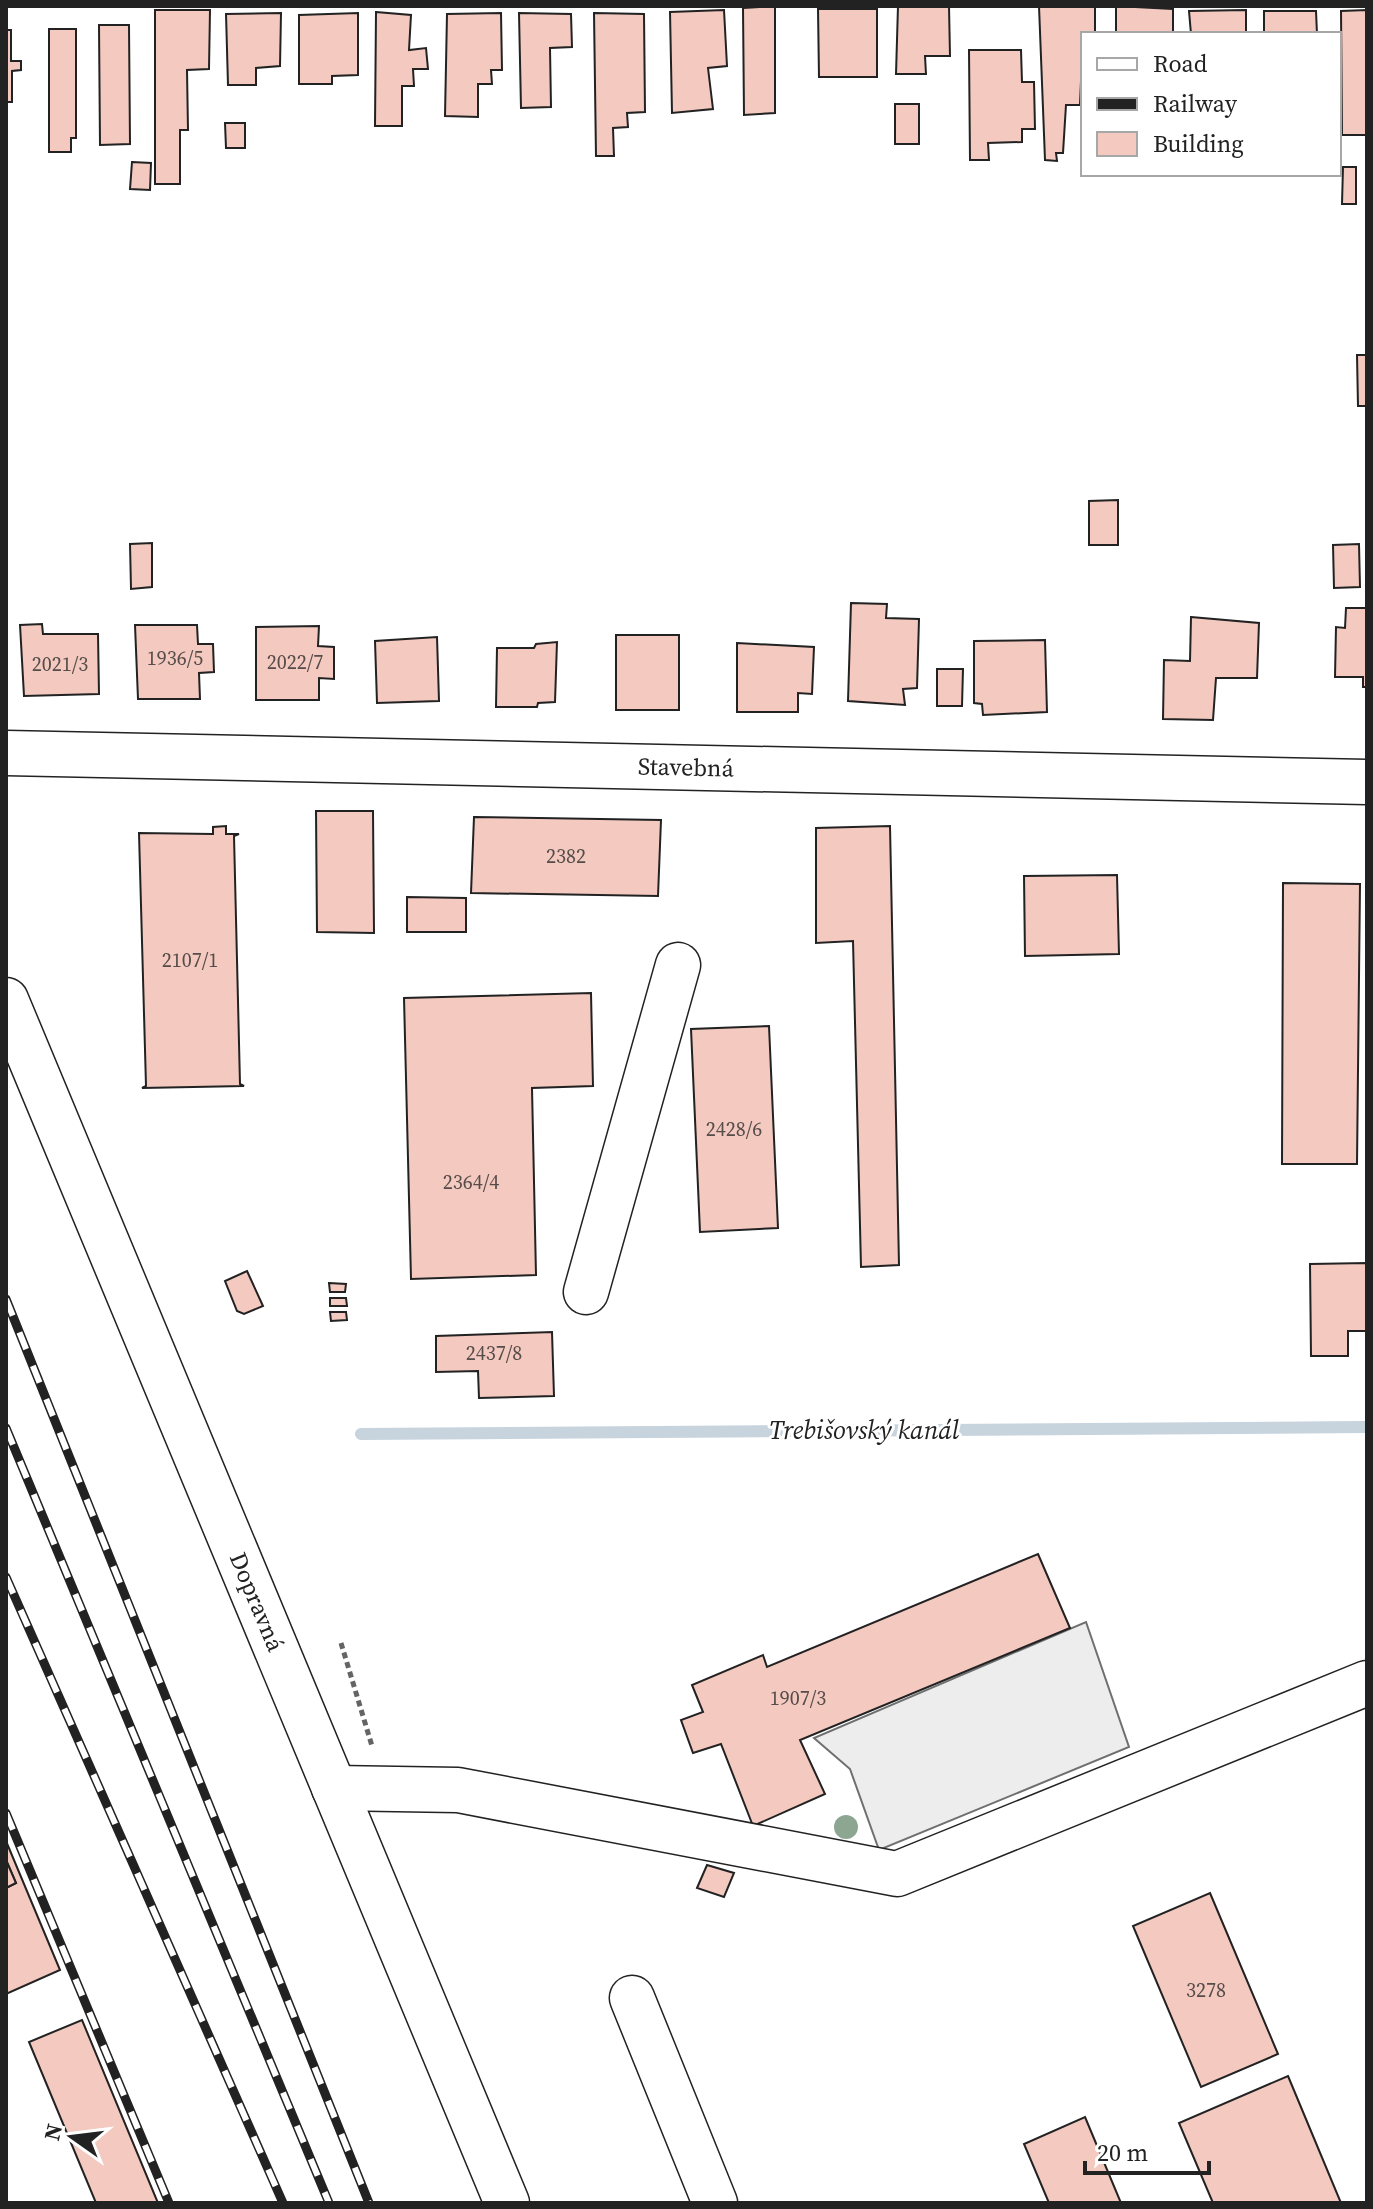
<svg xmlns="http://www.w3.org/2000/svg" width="1373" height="2209" font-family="'Source Serif 4',serif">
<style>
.parking{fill:#ededed;stroke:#6f6f6f;stroke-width:2}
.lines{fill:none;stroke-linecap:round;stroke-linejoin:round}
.stream{stroke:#c7d3dd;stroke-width:12}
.building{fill:#f3c9c0;stroke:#222;stroke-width:2}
.minor-casing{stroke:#222;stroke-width:47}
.path{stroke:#646464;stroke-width:5;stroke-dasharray:6 4;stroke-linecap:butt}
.minor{stroke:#fff;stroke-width:44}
.rail-casing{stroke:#222;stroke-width:9}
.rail{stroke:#fff;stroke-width:6;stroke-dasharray:18;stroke-linecap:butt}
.tree{fill:#8da692}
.labels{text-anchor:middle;stroke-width:6;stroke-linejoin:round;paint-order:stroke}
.number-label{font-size:20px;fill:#564c4a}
.street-label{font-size:24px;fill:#222;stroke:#fff}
.water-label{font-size:26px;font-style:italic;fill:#222;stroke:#fff}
</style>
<rect width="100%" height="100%" fill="#fff"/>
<!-- parking -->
<polygon class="parking" points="1086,1622 1129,1747 879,1850 850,1769 814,1738"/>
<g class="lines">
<!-- stream -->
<polyline class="stream" points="361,1434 1367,1427"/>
</g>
<!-- building -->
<g class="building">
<polygon points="775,6 775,113 744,115 743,8"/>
<polygon points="898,6 949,6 950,56 925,56 926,74 896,74"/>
<polygon points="1039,6 1095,6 1095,34 1083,34 1080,105 1066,105 1063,153 1056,153 1057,161 1045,160"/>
<polygon points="1116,6 1173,9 1173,34 1116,34"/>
<polygon points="818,9 877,9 877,77 819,77"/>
<polygon points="155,10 210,10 209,69 187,70 188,130 180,130 180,184 155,184"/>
<polygon points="724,10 727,66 708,68 713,109 672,113 670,12"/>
<polygon points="1246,10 1246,34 1191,34 1189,11"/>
<polygon points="1367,10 1367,135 1342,135 1341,11"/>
<polygon points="1264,11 1316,11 1317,34 1264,34"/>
<polygon points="376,12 411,15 409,50 426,48 428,69 413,69 414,86 402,86 402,126 375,126"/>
<polygon points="281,13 280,66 256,68 256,85 228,85 226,14"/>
<polygon points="358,13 358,75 332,76 332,84 299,84 299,15"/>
<polygon points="501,13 502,70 491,70 492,84 478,84 478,117 445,116 447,14"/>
<polygon points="519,13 571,14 572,47 550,48 551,107 521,108"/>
<polygon points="594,13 644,14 645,112 627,113 628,127 613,128 614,156 596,156"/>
<polygon points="99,25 129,25 130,144 100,145"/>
<polygon points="49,29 76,29 76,138 71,138 71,152 49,152"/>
<polygon points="6,30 11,30 11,61 21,61 21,70 12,71 12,102 6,102"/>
<polygon points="969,50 1021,50 1022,82 1034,82 1035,129 1022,129 1022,142 988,143 989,160 970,160"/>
<rect x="895" y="104" width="24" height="40"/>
<polygon points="225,123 245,123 245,148 226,148"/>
<polygon points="132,162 151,163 150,190 130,189"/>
<polygon points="1343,167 1356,167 1356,204 1342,204"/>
<polygon points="1357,355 1367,355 1367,406 1358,406"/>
<polygon points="1118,500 1118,545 1089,545 1089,501"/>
<polygon points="152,543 152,587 131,589 130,544"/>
<polygon points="1359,544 1360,587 1334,588 1333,545"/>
<polygon points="851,603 887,604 886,618 919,619 917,688 903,689 905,705 848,701"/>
<polygon points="1346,608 1367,608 1367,687 1363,687 1363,677 1335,677 1336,627 1345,628"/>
<polygon points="1191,617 1259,623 1257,678 1216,678 1213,720 1163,719 1164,660 1190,661"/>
<polygon points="42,624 43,634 98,634 99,694 24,696 20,625"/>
<polygon points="135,625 197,625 198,644 213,644 214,672 199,673 200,699 138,699"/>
<polygon points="319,626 318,646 334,647 334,679 319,678 319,700 256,700 256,627"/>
<rect x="616" y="635" width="63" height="75"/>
<polygon points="437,637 439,701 377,703 375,641"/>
<polygon points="1045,640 1047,712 983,715 982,704 974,703 974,641"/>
<polygon points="557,642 555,702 538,703 537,707 496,707 497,648 534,648 536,644"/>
<polygon points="737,643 814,647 812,694 798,693 798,712 737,712"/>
<polygon points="937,669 963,669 962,706 937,706"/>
<polygon points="316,811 373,811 374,933 317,932"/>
<polygon points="474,817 661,820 658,896 471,893"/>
<polygon points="226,826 226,834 239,834 234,836 240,1084 244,1086 142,1088 146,1086 139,833 213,834 213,827"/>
<polygon points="890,826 899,1265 861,1267 853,941 816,943 816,828"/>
<polygon points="1117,875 1119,954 1025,956 1024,876"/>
<polygon points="1283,883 1360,884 1357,1164 1282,1164"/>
<polygon points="407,897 466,898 466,932 407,932"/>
<polygon points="591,993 593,1086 532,1088 536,1275 411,1279 404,998"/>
<polygon points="769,1026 778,1228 700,1232 691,1029"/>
<polygon points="1367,1263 1367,1331 1348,1331 1348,1356 1311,1356 1310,1264"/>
<polygon points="247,1271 263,1306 244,1314 237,1311 225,1281"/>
<polygon points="329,1283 346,1284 345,1292 330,1292"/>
<polygon points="330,1298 346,1298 347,1306 330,1306"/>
<polygon points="330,1312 346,1312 347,1320 331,1321"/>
<polygon points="552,1332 554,1396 479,1398 478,1371 436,1372 436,1336"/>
<polygon points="1038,1554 1070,1628 800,1740 825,1794 753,1826 721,1744 693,1753 681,1720 703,1712 692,1685 763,1655 767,1667"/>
<polygon points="6,1841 60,1970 6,1994 6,1888 16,1883 6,1860"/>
<polygon points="6,1860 16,1883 6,1888"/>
<polygon points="707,1865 734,1873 724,1897 697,1888"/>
<polygon points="1210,1893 1278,2054 1201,2087 1133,1926"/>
<polygon points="82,2020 158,2203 96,2203 29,2042"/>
<polygon points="1288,2076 1341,2203 1213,2203 1179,2123"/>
<polygon points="1085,2117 1121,2203 1049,2203 1024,2144"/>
</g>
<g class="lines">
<!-- minor casing -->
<g class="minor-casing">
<g id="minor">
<path id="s1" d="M6,753L1367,782"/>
<path id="s2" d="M6,1000L507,2203"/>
<polyline points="586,1292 678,965"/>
<polyline points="334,1788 458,1790 897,1874 1367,1683"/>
<polyline points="632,1998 715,2203"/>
</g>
</g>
<!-- path -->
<polyline class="path" points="341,1643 372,1746"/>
<!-- minor -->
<use href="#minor" class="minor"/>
<!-- rail casing -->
<g class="rail-casing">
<g id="rail">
<polyline points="6,1299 369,2203"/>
<polyline points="6,1428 329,2203"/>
<polyline points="6,1577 283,2203"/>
<polyline points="6,1813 169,2203"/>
</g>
</g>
<!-- rail -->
<use href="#rail" class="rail"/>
</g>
<!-- trees -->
<circle class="tree" cx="846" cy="1827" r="12"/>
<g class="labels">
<!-- number labels -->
<g class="number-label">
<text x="175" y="665">1936/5</text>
<text x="295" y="669">2022/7</text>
<text x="60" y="671">2021/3</text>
<text x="566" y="863">2382</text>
<text x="190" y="967">2107/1</text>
<text x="734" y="1136">2428/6</text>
<text x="471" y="1189">2364/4</text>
<text x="494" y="1360">2437/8</text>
<text x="798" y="1705">1907/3</text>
<text x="1206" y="1997">3278</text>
</g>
<!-- street labels -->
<g class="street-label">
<text dy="8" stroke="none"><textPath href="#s1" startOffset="680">Stavebná</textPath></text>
<text dy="8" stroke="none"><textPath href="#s2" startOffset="652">Dopravná</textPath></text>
</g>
<!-- water labels -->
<g class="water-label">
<text x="864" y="1439">Trebišovský kanál</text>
</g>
</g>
<!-- border -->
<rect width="1373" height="2209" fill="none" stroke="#222222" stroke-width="16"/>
<!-- legend -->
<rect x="1081" y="32" width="260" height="144" fill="#ffffff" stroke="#a7a7a7" stroke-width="2"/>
<rect x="1097" y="58" width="40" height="12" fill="#ffffff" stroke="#a7a7a7" stroke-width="2"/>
<text x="1153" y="72" font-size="24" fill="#222222">Road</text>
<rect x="1097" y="98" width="40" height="12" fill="#222222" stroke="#a7a7a7" stroke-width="2"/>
<text x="1153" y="112" font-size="24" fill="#222222">Railway</text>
<rect x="1097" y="132" width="40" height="24" fill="#f3c9c0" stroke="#a7a7a7" stroke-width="2"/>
<text x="1153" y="152" font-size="24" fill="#222222">Building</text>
<!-- north arrow -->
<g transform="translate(72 2137) rotate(284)" stroke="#ffffff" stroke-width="6" paint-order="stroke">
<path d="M0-6L14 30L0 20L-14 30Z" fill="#222222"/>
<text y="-12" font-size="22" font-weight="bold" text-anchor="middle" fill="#222222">N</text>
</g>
<!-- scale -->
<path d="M1085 2161v12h124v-12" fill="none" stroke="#222222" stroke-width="4"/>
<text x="1097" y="2161" font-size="24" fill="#222222" stroke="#ffffff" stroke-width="6" paint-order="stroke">20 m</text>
</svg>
